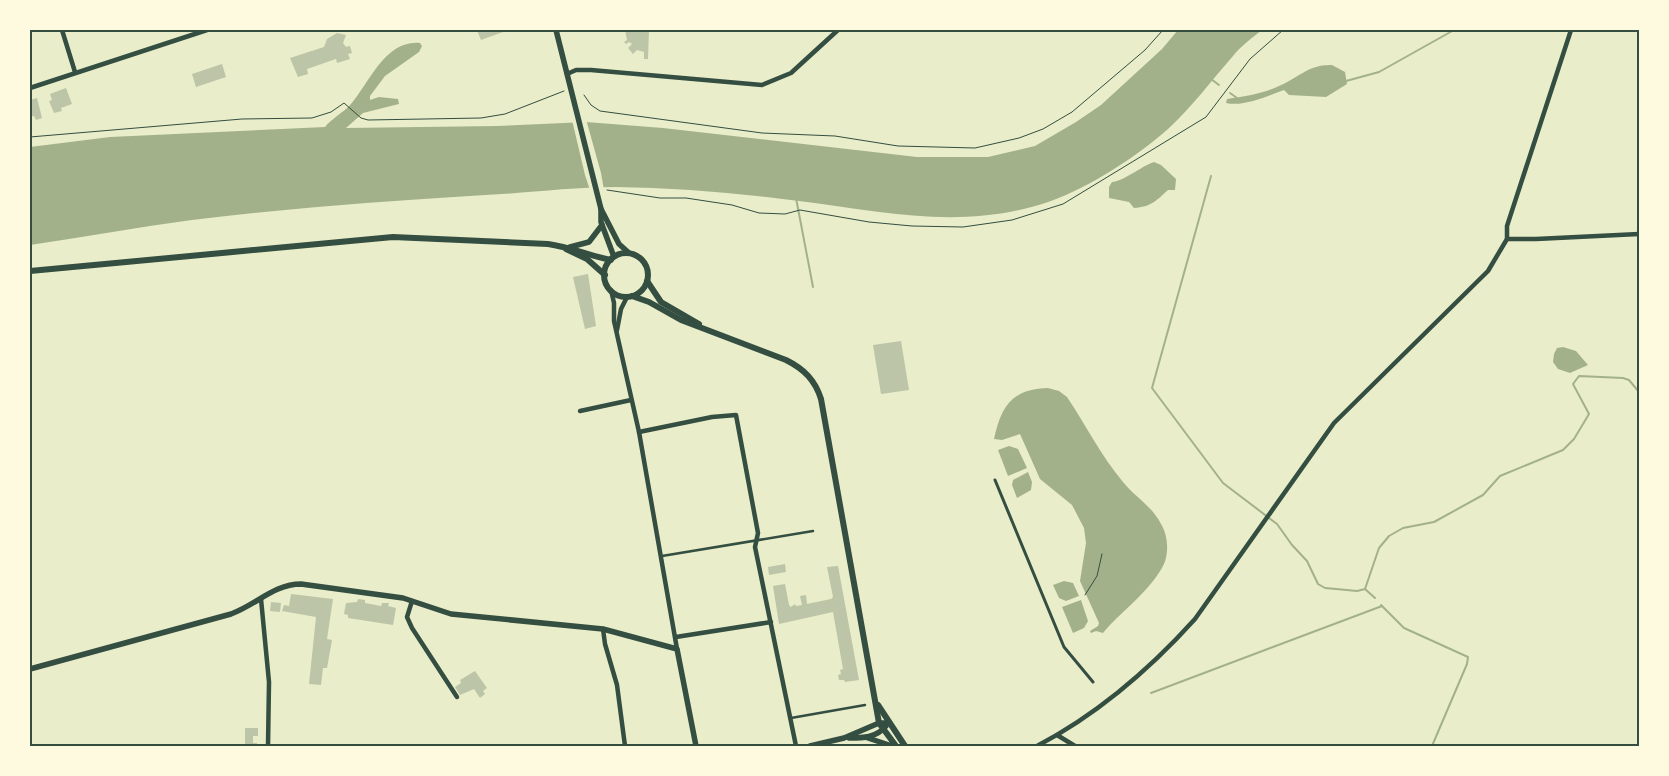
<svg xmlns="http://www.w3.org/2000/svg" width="1669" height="776" font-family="'Sofia Sans Condensed',sans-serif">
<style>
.water{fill:#a3b18a}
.pier{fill:#e9edc9}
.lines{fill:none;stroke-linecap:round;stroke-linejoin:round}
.stream{stroke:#a3b18a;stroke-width:2}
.building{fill:#bcc5a7}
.path{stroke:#344e41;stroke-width:1}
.service{stroke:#344e41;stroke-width:2.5}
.pedestrian{stroke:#344e41;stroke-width:3}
.minor{stroke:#344e41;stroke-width:4.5}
.tertiary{stroke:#344e41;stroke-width:5.5}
.secondary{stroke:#344e41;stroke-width:6}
.neatline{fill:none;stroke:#344e41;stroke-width:2}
</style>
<rect width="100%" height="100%" fill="#e9edc9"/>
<!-- water -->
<g class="water">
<path d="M1178,30H1262C1252,38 1241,46 1233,56C1211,81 1192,107 1168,129C1138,156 1088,188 1051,201C965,231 885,212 799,201C738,193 677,188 616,187C572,187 529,193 485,195C387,201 289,208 192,220C138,227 84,237 30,245V147L110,137L325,127C332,118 343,113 351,104C370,82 385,40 420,43L422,46L419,52L385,76L370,96V100L379,97L398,99L399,104L363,113L346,128L497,126L586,122L663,128L917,157H988L1035,146L1076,122L1101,105L1162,49Z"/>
<path d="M1332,65L1345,72L1347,84L1326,97L1289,95L1284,90C1267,96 1244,107 1226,103L1227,99C1245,96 1262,94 1279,86C1298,78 1309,64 1332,65Z"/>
<path d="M1154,162L1161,165L1176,179L1175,190H1168C1157,200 1151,207 1134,208L1129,202L1109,198V187L1112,182C1124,181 1140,167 1154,162Z"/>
<polygon points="1563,347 1576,351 1588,365 1570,373 1558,369 1553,362 1554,354 1557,348"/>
<path d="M1048,388L1059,391L1067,397C1087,427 1100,454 1123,482C1135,497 1152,506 1161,524C1168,535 1169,552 1164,564C1150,592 1122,610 1103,633L1096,631L1091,633L1090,631L1098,626L1099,623L1080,581L1086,543L1084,528L1072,505L1040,479L1020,434L1002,440L994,439C1001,406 1012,389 1048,388Z"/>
<polygon points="1009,446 1018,449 1027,468 1008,476 998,450"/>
<polygon points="1028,472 1032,482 1031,490 1017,498 1012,485 1013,480"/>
<polygon points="1064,581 1073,583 1079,596 1066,601 1059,598 1053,585"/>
<polygon points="1081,600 1088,621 1084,628 1073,633 1062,607"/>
</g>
<!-- pier -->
<polygon class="pier" points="586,119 601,173 604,190 590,190 585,175 572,120"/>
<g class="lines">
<!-- stream -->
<g class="stream">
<polyline points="1211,79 1219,85"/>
<polyline points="1346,81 1379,72 1454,30"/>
<polyline points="1230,93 1237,98"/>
<polyline points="1211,176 1152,388 1223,483 1277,524 1292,545 1307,561 1318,584 1325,588 1336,589 1357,591 1365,589 1379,548 1389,536 1403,528 1434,522 1483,495 1500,476 1563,450 1574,439 1589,414 1573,384 1579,376 1623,378 1629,380 1639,392"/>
<polyline points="796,198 813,287"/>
<polyline points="1365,589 1375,598"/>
<polyline points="1381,605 1404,628 1468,657 1467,664 1432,746"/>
<polyline points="1151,693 1382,606"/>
</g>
</g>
<!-- building -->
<g class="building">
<polygon points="477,30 502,30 503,32 481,40"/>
<polygon points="625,30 649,30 648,59 644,59 644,52 637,50 633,54 628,48 632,44 629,42 626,44 624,42 627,40"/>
<polygon points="337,33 346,35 343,43 346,47 350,46 352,53 348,54 350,59 337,63 336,59 307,69 308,74 298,77 290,58 324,47 327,39"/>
<polygon points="222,64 226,77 196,87 192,74"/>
<polygon points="66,88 72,104 61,108 62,111 54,113 49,101 52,100 50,94"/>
<polygon points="37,98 42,118 36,120 34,116 30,117 30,100"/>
<polygon points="588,274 596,326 585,329 573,277"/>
<polygon points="901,341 909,390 881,394 873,345"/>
<polygon points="785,564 786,572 769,575 768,567"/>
<polygon points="838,566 859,680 845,682 844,680 839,680 838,675 841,674 840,670 843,669 833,612 779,624 773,586 785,584 789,605 791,607 795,604 796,606 802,605 800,596 806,595 807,604 831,599 833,597 827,567"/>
<polygon points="291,594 333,599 327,639 332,640 327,668 323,668 321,685 309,684 316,617 282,611 284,605 289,606"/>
<polygon points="358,599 365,600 365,603 381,606 382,603 389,603 388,606 396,608 393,625 348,618 348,615 344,614 346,603 357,602"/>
<polygon points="271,602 281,603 280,612 270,611"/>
<polygon points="475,671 487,688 483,691 485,694 480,698 474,689 460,695 455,687 461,683 460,680"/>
<polygon points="245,728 258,728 258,736 253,736 253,743 257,743 257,746 245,746"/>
</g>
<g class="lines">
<!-- path -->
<g class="path">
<polyline points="584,95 591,105 600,111 762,133 835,136 898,146 975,148 1019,138 1043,129 1072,112 1145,50 1163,30"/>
<polyline points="30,137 242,119 312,118 331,112 344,103 361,118 368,120 481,118 505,114 564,91"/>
<polyline points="607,190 660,198 686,198 732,205 759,213 785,214 800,210 869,222 912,226 963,227 1012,220 1063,204 1206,117 1250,59 1283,30"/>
<polyline points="1085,595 1097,576 1102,554"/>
</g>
<!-- service -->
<g class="service">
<polyline points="662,556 813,531"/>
<polyline points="791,718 865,705"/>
</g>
<!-- pedestrian -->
<polyline class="pedestrian" points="995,480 1064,647 1093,682"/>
<!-- minor -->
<g class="minor">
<polyline points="62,30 75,72"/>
<polyline points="567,74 576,70 591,70 762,85 791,73 838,30"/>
<polyline points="30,88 207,30"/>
<polyline points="1507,239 1536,239 1639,234"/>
<polyline points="611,290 614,303 614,321 639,432 677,649"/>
<polyline points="617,330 621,309 627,297"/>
<polyline points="580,411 631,400"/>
<polyline points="639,432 712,417 736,415 758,533 755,547 796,746"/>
<polyline points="261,599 269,682 268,746"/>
<polyline points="412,601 407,617 412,628 457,697"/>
<polyline points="603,629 605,644 617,685 625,746"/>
<polyline points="676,637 771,622"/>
<polyline points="1057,735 1075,746"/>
<path d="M1037,746C1098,714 1149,670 1195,619L1334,423L1488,271L1507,239V226L1571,30"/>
</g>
<!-- tertiary -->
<g class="tertiary">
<polyline points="556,30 601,209 601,222 614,257"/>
<polyline points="601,209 619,244 629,253"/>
<polyline points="570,247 589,242 602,225"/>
<path d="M30,669L231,614C256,605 274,584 301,584L403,598L451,614L603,629L677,649L696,746"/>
<path d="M849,738C863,738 876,738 886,726"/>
<polyline points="868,738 892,746"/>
<polyline points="810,746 844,738 879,723 889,723"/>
</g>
<!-- secondary -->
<g class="secondary">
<polyline points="566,249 587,259 605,275"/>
<circle cx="626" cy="275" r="22"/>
<path d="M30,271L393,237L548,244C570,247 590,256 611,260"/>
<polyline points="647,281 661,302 699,324"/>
<path d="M632,296L649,302L681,320L786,360C804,369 815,380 821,399L879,723L896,746"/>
<polyline points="878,705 905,746"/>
</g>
</g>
<!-- border -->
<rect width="1669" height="776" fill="none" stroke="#fefae0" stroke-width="62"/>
<rect x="31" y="31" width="1607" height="714" class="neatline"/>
</svg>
